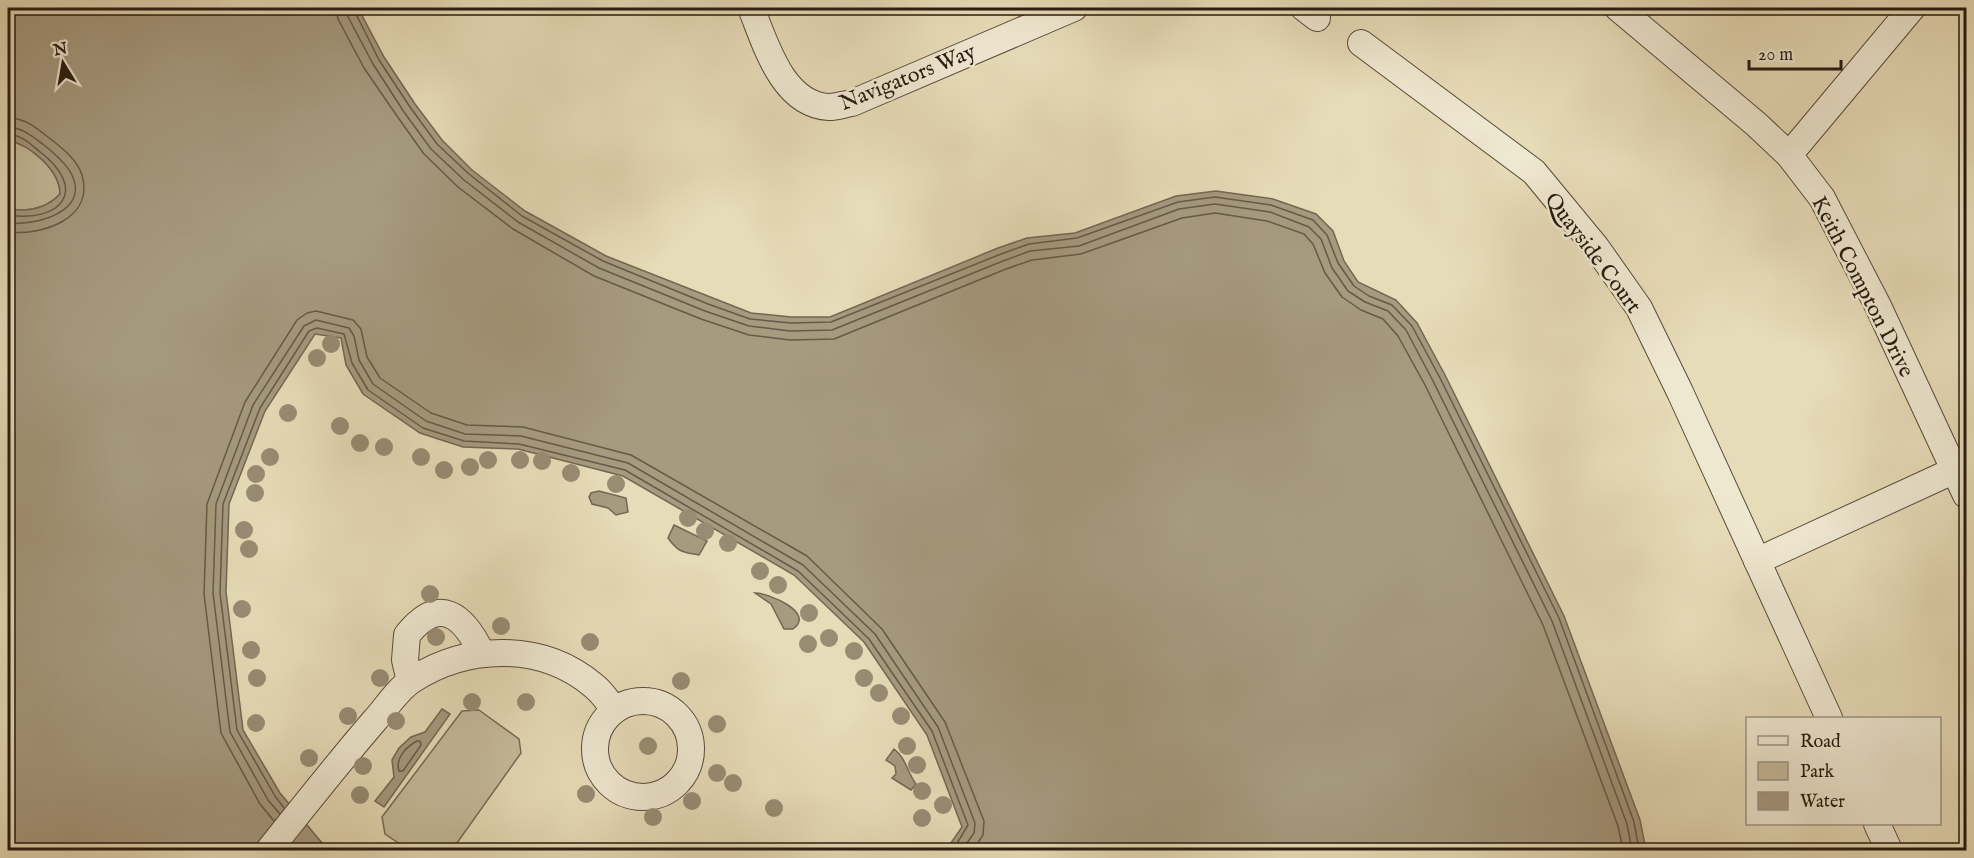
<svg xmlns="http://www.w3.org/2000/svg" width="1974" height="858" font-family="'IM FELL English',serif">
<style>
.green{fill:#c6bb9b;stroke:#766b56;stroke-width:1.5}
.water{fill:#a69a7f;stroke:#736753;stroke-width:1.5}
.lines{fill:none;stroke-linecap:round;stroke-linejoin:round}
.shore{stroke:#665a48;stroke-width:1.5}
.minor-casing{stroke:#574b3a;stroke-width:28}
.minor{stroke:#efe8d1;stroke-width:26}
.tree{fill:#988c73}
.labels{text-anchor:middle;stroke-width:5;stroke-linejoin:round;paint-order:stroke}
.street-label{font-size:22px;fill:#271b10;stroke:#efe8d1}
</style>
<rect width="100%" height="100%" fill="#e7dcb8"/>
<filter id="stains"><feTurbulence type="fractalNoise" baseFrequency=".00333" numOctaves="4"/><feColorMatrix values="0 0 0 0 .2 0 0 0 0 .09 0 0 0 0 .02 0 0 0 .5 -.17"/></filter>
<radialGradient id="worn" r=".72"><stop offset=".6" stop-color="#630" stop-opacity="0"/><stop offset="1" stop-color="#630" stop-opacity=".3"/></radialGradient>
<!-- green -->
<g class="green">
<path d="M8,140C31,145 60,170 60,194C46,209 27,212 8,209Z"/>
<polygon points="479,710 519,739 521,753 452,850 409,850 385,834 382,817 462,711"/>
</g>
<!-- water -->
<g class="water">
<path d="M8,8H358L384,57L415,104L442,140L472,170L525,211L606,256L751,313L791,317H830L998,248L1027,238L1075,233L1176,196L1216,191L1273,199L1316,214L1333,231L1344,261L1358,282L1396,300L1417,323L1445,375L1564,616L1640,820L1646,850H946L962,827L927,735L864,642L794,575L623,476L518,449L463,447L420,433L363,394L346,365L341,338L315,334L265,411L229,504L226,592L243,730L280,793L328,850H8V209C27,212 46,209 60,194C60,170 30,145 8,140Z"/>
<polygon points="599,491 626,498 628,512 616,515 608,508 592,504 589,497 591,493"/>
<path d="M674,525L707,541L699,555C683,552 679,553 668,538Z"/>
<path d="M755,593C769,593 816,613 793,629H784L771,604Z"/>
<polygon points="442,709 450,714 384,807 375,801 394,777 392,760 399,748 411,737 425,732"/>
<path d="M894,749C906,758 907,772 916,784L911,790L892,778L896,774L895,766L886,760Z"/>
</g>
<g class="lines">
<!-- shore -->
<g class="shore">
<polyline points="336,8 338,19 364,68 397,116 424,154 458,187 513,229 594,276 701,319 749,335 790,340 834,339 1006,269 1032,260 1081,254 1182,218 1215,213 1267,221 1304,234 1313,244 1325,273 1342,297 1361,310 1383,319 1398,336 1425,385 1543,625 1618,826 1623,850"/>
<polyline points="345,8 347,15 373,64 404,112 431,149 464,180 518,222 599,268 705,311 749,326 790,331 832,330 1003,261 1030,251 1079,246 1179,209 1215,204 1270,212 1309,227 1321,239 1332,268 1348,291 1365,302 1388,311 1406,330 1433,381 1552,621 1627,824 1632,850"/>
<polyline points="353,8 379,60 410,107 437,144 469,174 522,216 603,261 708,304 750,319 791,323 831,322 1001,254 1029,244 1077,238 1178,202 1215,197 1271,205 1313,220 1327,235 1338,263 1354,286 1369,296 1392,305 1412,326 1440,378 1559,618 1634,822 1639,850"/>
<path d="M8,118C25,118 35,127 48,137C61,147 77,159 82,175C95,219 41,236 8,232"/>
<path d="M8,127C23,128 32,136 44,145C54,153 66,163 72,175C90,213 33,226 8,223"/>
<path d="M8,134C21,135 29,143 39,151C90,190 61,223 8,215"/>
<path d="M417,741H420L421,745L403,771H399C395,758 406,747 417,741Z"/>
<polyline points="284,808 275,796 237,730 220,593 223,504 260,408 309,331 317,328 344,334 352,363 368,390 423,428 464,441 519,444 625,470 798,571 869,639 932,731 968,825 953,850"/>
<polyline points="280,814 268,800 230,732 213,593 216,504 253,405 304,326 316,320 349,328 354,336 359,360 373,384 426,421 465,434 521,436 628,463 803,565 875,634 938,727 975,823 974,833 962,850"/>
<polyline points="274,821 260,804 221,733 204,594 207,504 245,402 297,320 307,313 316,311 353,320 361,329 367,357 380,378 431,413 467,425 523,427 631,455 807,556 882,629 945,722 984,821 983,835 973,850"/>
</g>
<!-- minor casing -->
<g class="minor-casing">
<g id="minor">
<path d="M751,8C765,42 782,105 829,107C836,107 845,104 852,103L1074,8"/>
<polyline points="1304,8 1317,18"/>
<polyline points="1618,8 1756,124 1789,155 1822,198 1878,306 1966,495"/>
<polyline points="1361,43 1534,172 1596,247 1639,308 1680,392 1829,718"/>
<polyline points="1789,155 1912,8"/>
<polyline points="1757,561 1955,470"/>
<path d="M410,681L405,660L407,635C440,594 464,616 482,654"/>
<circle cx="643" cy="749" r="48"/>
<polyline points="1877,824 1889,850"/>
<path d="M269,850C304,806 338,763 375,720C386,708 398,689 412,680C468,644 542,642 594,686C602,692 608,702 615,710"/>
</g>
</g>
<!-- minor -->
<use href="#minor" class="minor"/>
</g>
<!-- trees -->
<g class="tree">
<circle cx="331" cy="344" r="9"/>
<circle cx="317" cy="358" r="9"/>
<circle cx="288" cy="413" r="9"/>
<circle cx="340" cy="426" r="9"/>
<circle cx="360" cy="443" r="9"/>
<circle cx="384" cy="447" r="9"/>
<circle cx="270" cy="457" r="9"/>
<circle cx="421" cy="457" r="9"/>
<circle cx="488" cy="460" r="9"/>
<circle cx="520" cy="460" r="9"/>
<circle cx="542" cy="461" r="9"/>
<circle cx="470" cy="467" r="9"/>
<circle cx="444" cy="470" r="9"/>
<circle cx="571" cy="473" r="9"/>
<circle cx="256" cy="474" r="9"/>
<circle cx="616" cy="484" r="9"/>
<circle cx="255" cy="493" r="9"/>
<circle cx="688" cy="518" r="9"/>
<circle cx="244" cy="530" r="9"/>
<circle cx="705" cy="531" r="9"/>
<circle cx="728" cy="543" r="9"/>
<circle cx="249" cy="549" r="9"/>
<circle cx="760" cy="571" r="9"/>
<circle cx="778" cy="585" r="9"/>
<circle cx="430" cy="594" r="9"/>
<circle cx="242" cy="609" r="9"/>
<circle cx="809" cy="613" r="9"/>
<circle cx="501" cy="626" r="9"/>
<circle cx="436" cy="637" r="9"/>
<circle cx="829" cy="638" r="9"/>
<circle cx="590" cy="642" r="9"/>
<circle cx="808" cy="644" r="9"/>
<circle cx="251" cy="650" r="9"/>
<circle cx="854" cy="651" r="9"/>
<circle cx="257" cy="678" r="9"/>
<circle cx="380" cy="678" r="9"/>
<circle cx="864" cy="678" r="9"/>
<circle cx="681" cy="681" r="9"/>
<circle cx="879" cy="693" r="9"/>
<circle cx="472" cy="702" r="9"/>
<circle cx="526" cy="702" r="9"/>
<circle cx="348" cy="716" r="9"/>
<circle cx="901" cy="716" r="9"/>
<circle cx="396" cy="721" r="9"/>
<circle cx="256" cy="723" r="9"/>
<circle cx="717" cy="724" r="9"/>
<circle cx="648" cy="746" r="9"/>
<circle cx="907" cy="746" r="9"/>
<circle cx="309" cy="758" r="9"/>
<circle cx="917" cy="765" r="9"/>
<circle cx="363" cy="766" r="9"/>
<circle cx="717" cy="773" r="9"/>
<circle cx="733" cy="783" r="9"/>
<circle cx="922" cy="791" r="9"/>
<circle cx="586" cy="794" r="9"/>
<circle cx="360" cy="795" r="9"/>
<circle cx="692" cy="801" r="9"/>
<circle cx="943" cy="805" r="9"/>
<circle cx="774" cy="808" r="9"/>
<circle cx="653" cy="817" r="9"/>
<circle cx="922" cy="818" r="9"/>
</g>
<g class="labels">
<!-- street labels -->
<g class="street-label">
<text transform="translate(907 76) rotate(-22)" y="8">Navigators Way</text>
<text transform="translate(1594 252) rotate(53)" y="8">Quayside Court</text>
<text transform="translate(1864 286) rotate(63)" y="8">Keith Compton Drive</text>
</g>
</g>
<!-- margin -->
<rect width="1974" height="858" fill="none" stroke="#e7dcb8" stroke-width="30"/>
<rect x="9" y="9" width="1956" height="840" fill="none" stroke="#271b10" stroke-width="3"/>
<rect x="15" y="15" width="1944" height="828" fill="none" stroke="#271b10" stroke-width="1.5"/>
<!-- legend -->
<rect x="1746" y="717" width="195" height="108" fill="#efe8d1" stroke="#9f9684" stroke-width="1.5"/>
<rect x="1758" y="736" width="30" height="9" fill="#efe8d1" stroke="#9f9684" stroke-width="1.5"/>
<text x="1800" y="747" font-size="18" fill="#271b10">Road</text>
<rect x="1758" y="762" width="30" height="18" fill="#c6bb9b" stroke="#9f9684" stroke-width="1.5"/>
<text x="1800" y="777" font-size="18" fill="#271b10">Park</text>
<rect x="1758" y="792" width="30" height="18" fill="#a69a7f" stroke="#9f9684" stroke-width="1.5"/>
<text x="1800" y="807" font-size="18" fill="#271b10">Water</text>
<!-- north arrow -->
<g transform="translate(63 63) rotate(349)" stroke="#efe8d1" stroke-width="4.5" paint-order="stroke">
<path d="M0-4.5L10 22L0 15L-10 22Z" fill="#271b10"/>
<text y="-9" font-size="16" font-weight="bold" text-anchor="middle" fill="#271b10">N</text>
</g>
<!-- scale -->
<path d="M1749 60v9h92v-9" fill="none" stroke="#271b10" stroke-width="3"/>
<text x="1758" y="60" font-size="18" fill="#271b10" stroke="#efe8d1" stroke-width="4.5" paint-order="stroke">20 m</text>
<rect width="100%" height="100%" filter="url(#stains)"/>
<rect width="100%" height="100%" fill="url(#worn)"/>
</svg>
